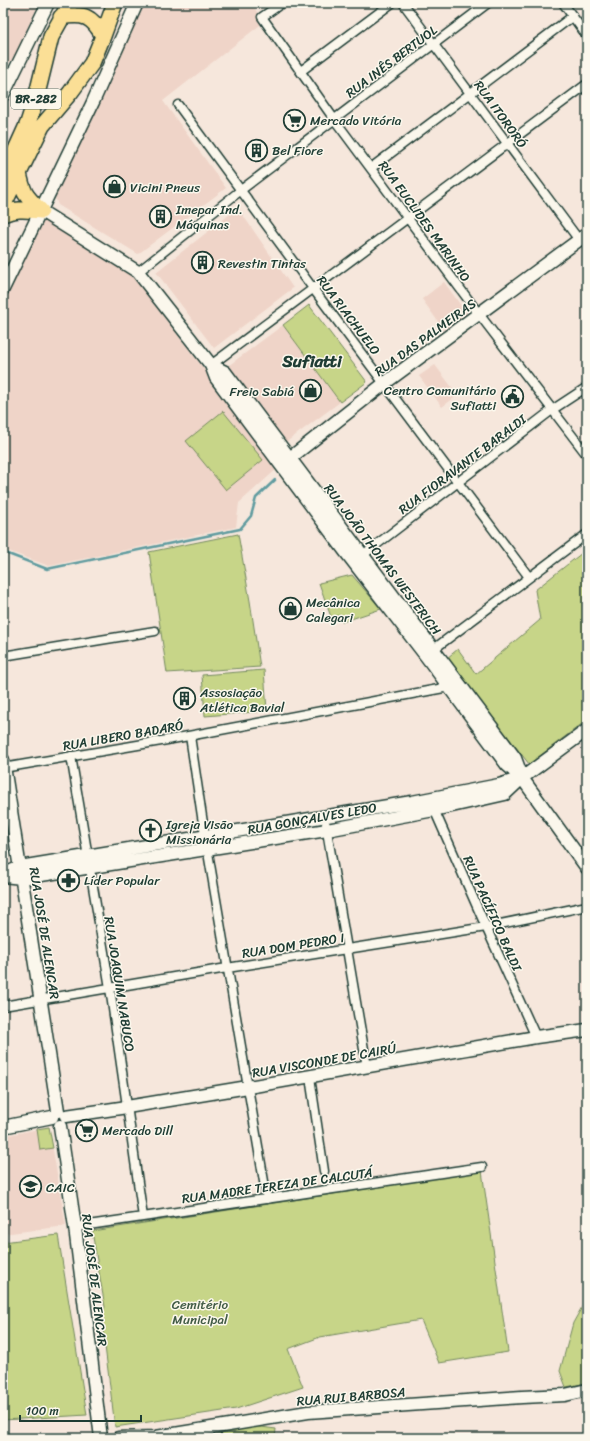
<svg xmlns="http://www.w3.org/2000/svg" width="590" height="1441" font-family="Sriracha,sans-serif">
<style>
.built{fill:#efd4c8}
.green{fill:#c7d588;stroke:#73895e}
.lines{fill:none;stroke-linecap:round;stroke-linejoin:round}
.stream{stroke:#5f9b9f;stroke-width:2.5}
.street-casing{stroke:#1f3d34;stroke-width:11}
.secondary-casing{stroke:#1f3d34;stroke-width:15}
.highway-casing{stroke:#1f3d34;stroke-width:18}
.street{stroke:#fbf7ec;stroke-width:8}
.secondary{stroke:#fbf7ec;stroke-width:12}
.highway{stroke:#fbdf96;stroke-width:15}
.labels{text-anchor:middle;stroke-width:3;stroke-linejoin:round;paint-order:stroke}
.shield{fill:#fbf7ec;stroke:#61756b;stroke-width:1}
.shield-label{font-size:12px;font-weight:bold;fill:#1f3d34}
.street-label{font-size:13px;fill:#1f3d34;stroke:#fbf7ec}
.poi-label{font-size:13px;fill:#1f3d34;stroke:#fbf7ec;text-anchor:start}
.park-label{font-size:13px;fill:#415b45;stroke:#fbf7ec}
.district-label{font-size:17px;font-weight:bold;fill:#1f3d34;stroke:#fbf7ec}
</style>
<rect width="100%" height="100%" fill="#f6e7dc"/>
<filter id="ink" filterUnits="userSpaceOnUse"><feTurbulence type="fractalNoise" baseFrequency=".025" numOctaves="2"/><feDisplacementMap in="SourceGraphic" scale="8" xChannelSelector="R" yChannelSelector="G"/><feConvolveMatrix kernelMatrix="1 2 1 2 8 2 1 2 1" color-interpolation-filters="sRGB"/></filter>
<g filter="url(#ink)">
<path class="built" d="M3,3H39L14,58L9,62H3Z
M143,3H251L264,22L163,101L226,188L138,254L58,205L54,195Z
M238,208L293,288L214,348L156,272Z
M43,217L131,274L279,467L239,503L236,527L49,566L3,549V306Z
M444,282L467,314L444,330L422,299Z
M283,325L340,402L285,443L228,366Z
M435,365L458,395L442,407L419,376Z
M49,1127L66,1226L3,1234V1136Z"/>
<path class="green" d="M309,305L367,382L340,402L283,325Z
M223,411L263,460L226,490L186,441Z
M238,534L250,601L260,667L167,673L149,552Z
M587,549V720L529,764L447,658L458,649L476,674L540,620L535,590Z
M352,575L381,609L342,622L340,615L331,617L319,583Z
M264,670L267,711L205,716L202,675Z
M49,1127L53,1148L40,1150L37,1129Z
M482,1171L508,1352L439,1363L421,1320L320,1337L288,1349L303,1387L236,1409L115,1427L101,1314L105,1307L92,1231Z
M58,1235L87,1415L3,1420V1242Z
M587,1298V1383L566,1387L560,1371L573,1323Z
M254,1426L276,1429L275,1438H205Z"/>
<g class="lines">
<path class="stream" d="M3,552L47,569L240,529L251,516L256,498L275,480"/>
<defs>
<path id="street" d="M282,3L262,17L334,119L479,314L587,455
M403,3L579,240
M563,3L587,36
M301,71L392,3
M178,105L323,302L529,577
M371,168L573,16
M138,272L241,190L488,3
M211,365L587,84
M359,558L552,410L587,387
M430,652L587,534
M3,656L155,631
M190,736L203,823L267,1199
M71,756L110,988L143,1217
M3,768L167,740L449,687L451,685
M433,807L486,927L536,1037
M326,825L367,1067
M3,1006L227,968L486,927L587,906
M310,1077L324,1171
M75,1227L482,1167
M586,1438L587,1437"/>
<path id="secondary" d="M3,95L48,3
M41,211L138,272L211,365L216,378L345,551L426,656L507,765L522,778L587,868
M3,289L93,102L137,3
M211,365L225,372L515,758L522,777
M285,462L385,383L587,234
M3,760L58,1111
M3,875L20,867L412,802L499,785L519,779
M3,876L22,878L327,830L434,810L505,794L522,778L587,730
M66,1116L127,1107L248,1087L536,1037L587,1030
M60,1126L75,1227L101,1438
M3,1127L52,1117
M118,1438L156,1437L308,1412L522,1397L565,1395L587,1390"/>
<path id="highway" d="M61,17C84,13 92,16 103,36
M19,173C23,194 26,196 41,211
M3,178L28,123L36,98L51,37L70,3
M3,206L42,126L70,93L92,63L103,36L115,3
M3,214C16,208 27,210 41,211"/>
</defs>
<use href="#street" class="street-casing"/>
<use href="#secondary" class="secondary-casing"/>
<use href="#highway" class="highway-casing"/>
<use href="#street" class="street"/>
<use href="#secondary" class="secondary"/>
<use href="#highway" class="highway"/>
</g>
</g>
<defs>
<symbol id="supermarket-ring" viewBox="-11 -11 22 22"><circle r="9.5" fill="#fbf7ec" stroke="#1f3d34" stroke-width="1.5"/><path d="M-6-5.5h2.5l.6 2H6L4.5 2H-2.5L-4.4-4H-6ZM-1.5 3.2a1.3 1.3 0 1 0 .1 0ZM3 3.2a1.3 1.3 0 1 0 .1 0Z" fill="#1f3d34"/></symbol>
<symbol id="building-ring" viewBox="-11 -11 22 22"><circle r="9.5" fill="#fbf7ec" stroke="#1f3d34" stroke-width="1.5"/><path d="M-4-6H4V6H1V3H-1V6H-4ZM-2.5-4.3h1.7v1.8h-1.7ZM.8-4.3h1.7v1.8H.8ZM-2.5-1h1.7V.8h-1.7ZM.8-1h1.7V.8H.8Z" fill="#1f3d34"/></symbol>
<symbol id="shop-ring" viewBox="-11 -11 22 22"><circle r="9.5" fill="#fbf7ec" stroke="#1f3d34" stroke-width="1.5"/><path d="M-5-2.5h2.3a2.7 3.5 0 0 1 5.4 0H5L5.5 6h-11ZM-1.5-2.5h3a1.5 2.3 0 0 0-3 0Z" fill="#1f3d34"/></symbol>
<symbol id="civic-ring" viewBox="-11 -11 22 22"><circle r="9.5" fill="#fbf7ec" stroke="#1f3d34" stroke-width="1.5"/><path d="M-.6-6.5H3V-4.5H.6V-3L4-1V1h2V6H-6V1h2V-1L-.6-3ZM-1.2 2.5V6h2.4V2.5Z" fill="#1f3d34"/></symbol>
<symbol id="church-ring" viewBox="-11 -11 22 22"><circle r="9.5" fill="#fbf7ec" stroke="#1f3d34" stroke-width="1.5"/><path d="M-1.2-6h2.4v3.5h3.3v2.4h-3.3V6h-2.4V-.1h-3.3v-2.4h3.3Z" fill="#1f3d34"/></symbol>
<symbol id="pharmacy-ring" viewBox="-11 -11 22 22"><circle r="9.5" fill="#fbf7ec" stroke="#1f3d34" stroke-width="1.5"/><path d="M-2-6h4v4h4v4h-4v4h-4v-4h-4v-4h4Z" fill="#1f3d34"/></symbol>
<symbol id="school-ring" viewBox="-11 -11 22 22"><circle r="9.5" fill="#fbf7ec" stroke="#1f3d34" stroke-width="1.5"/><path d="M0-5L7-2L0 1L-7-2ZM-4 1L0 2.5L4 1V4Q0 6-4 4Z" fill="#1f3d34"/></symbol>
</defs>
<g fill-rule="evenodd">
<use href="#supermarket-ring" x="282" y="108" width="25" height="25"/>
<use href="#building-ring" x="244" y="138" width="25" height="25"/>
<use href="#shop-ring" x="102" y="174" width="25" height="25"/>
<use href="#building-ring" x="148" y="204" width="25" height="25"/>
<use href="#building-ring" x="190" y="250" width="25" height="25"/>
<use href="#shop-ring" x="298" y="378" width="25" height="25"/>
<use href="#civic-ring" x="500" y="384" width="25" height="25"/>
<use href="#shop-ring" x="278" y="596" width="25" height="25"/>
<use href="#building-ring" x="172" y="686" width="25" height="25"/>
<use href="#church-ring" x="138" y="818" width="25" height="25"/>
<use href="#pharmacy-ring" x="56" y="868" width="25" height="25"/>
<use href="#supermarket-ring" x="74" y="1118" width="25" height="25"/>
<use href="#school-ring" x="18" y="1174" width="25" height="25"/>
</g>
<g class="labels">
<rect class="shield" x="11" y="89" width="50" height="20" rx="3"/>
<g class="shield-label">
<text x="36" y="103">BR-282</text>
</g>
<g class="street-label">
<text transform="translate(391 61) rotate(-37)" y="5">RUA INÊS BERTUOL</text>
<text transform="translate(501 114) rotate(54)" y="5">RUA ITORORÓ</text>
<text transform="translate(425 221) rotate(54)" y="5">RUA EUCLIDES MARINHO</text>
<text transform="translate(349 315) rotate(53)" y="5">RUA RIACHUELO</text>
<text transform="translate(425 337) rotate(-36)" y="5">RUA DAS PALMEIRAS</text>
<text transform="translate(462 464) rotate(-37)" y="5">RUA FIORAVANTE BARALDI</text>
<text transform="translate(383 559) rotate(53)" y="5">RUA JOÃO THOMAS WESTERICH</text>
<text transform="translate(123 735) rotate(-10)" y="5">RUA LIBERO BADARÓ</text>
<text transform="translate(312 818) rotate(-10)" y="5">RUA GONÇALVES LEDO</text>
<text transform="translate(493 913) rotate(66)" y="5">RUA PACÍFICO BALDI</text>
<text transform="translate(45 933) rotate(81)" y="5">RUA JOSÉ DE ALENCAR</text>
<text transform="translate(293 945) rotate(-9)" y="5">RUA DOM PEDRO I</text>
<text transform="translate(120 984) rotate(81)" y="5">RUA JOAQUIM NABUCO</text>
<text transform="translate(324 1060) rotate(-10)" y="5">RUA VISCONDE DE CAIRÚ</text>
<text transform="translate(277 1185) rotate(-8)" y="5">RUA MADRE TEREZA DE CALCUTÁ</text>
<text transform="translate(95 1280) rotate(83)" y="5">RUA JOSÉ DE ALENCAR</text>
<text transform="translate(351 1396) rotate(-5)" y="5">RUA RUI BARBOSA</text>
</g>
<g class="poi-label">
<text x="310" y="125">Mercado Vitória</text>
<text x="272" y="155">Bel Fiore</text>
<text x="130" y="192">Vicini Pneus</text>
<text x="176" y="214">Imepar Ind.<tspan x="176" dy="15">Máquinas</tspan></text>
<text x="218" y="268">Revestin Tintas</text>
<text x="496" y="395" text-anchor="end">Centro Comunitário<tspan x="496" dy="15">Sufiatti</tspan></text>
<text x="294" y="396" text-anchor="end">Freio Sabiá</text>
<text x="306" y="607">Mecânica<tspan x="306" dy="15">Calegari</tspan></text>
<text x="200" y="697">Assosiação<tspan x="200" dy="15">Atlética Bavial</tspan></text>
<text x="166" y="829">Igreja Visão<tspan x="166" dy="15">Missionária</tspan></text>
<text x="84" y="885">Líder Popular</text>
<text x="102" y="1135">Mercado Dill</text>
<text x="46" y="1192">CAIC</text>
</g>
<g class="park-label">
<text x="200" y="1309">Cemitério<tspan x="200" dy="15">Municipal</tspan></text>
</g>
<g class="district-label">
<text x="312" y="367">Sufiatti</text>
</g>
</g>
<rect width="590" height="1441" fill="none" stroke="#fbf7ec" stroke-width="16"/>
<rect x="8" y="8" width="574" height="1425" fill="none" stroke="#1f3d34" stroke-width="1.5" filter="url(#ink)"/>
<path d="M20 1415v6h121v-6" fill="none" stroke="#1f3d34" stroke-width="2"/>
<text x="26" y="1415" font-size="12" fill="#1f3d34" stroke="#fbf7ec" stroke-width="3" paint-order="stroke">100 m</text>
</svg>
